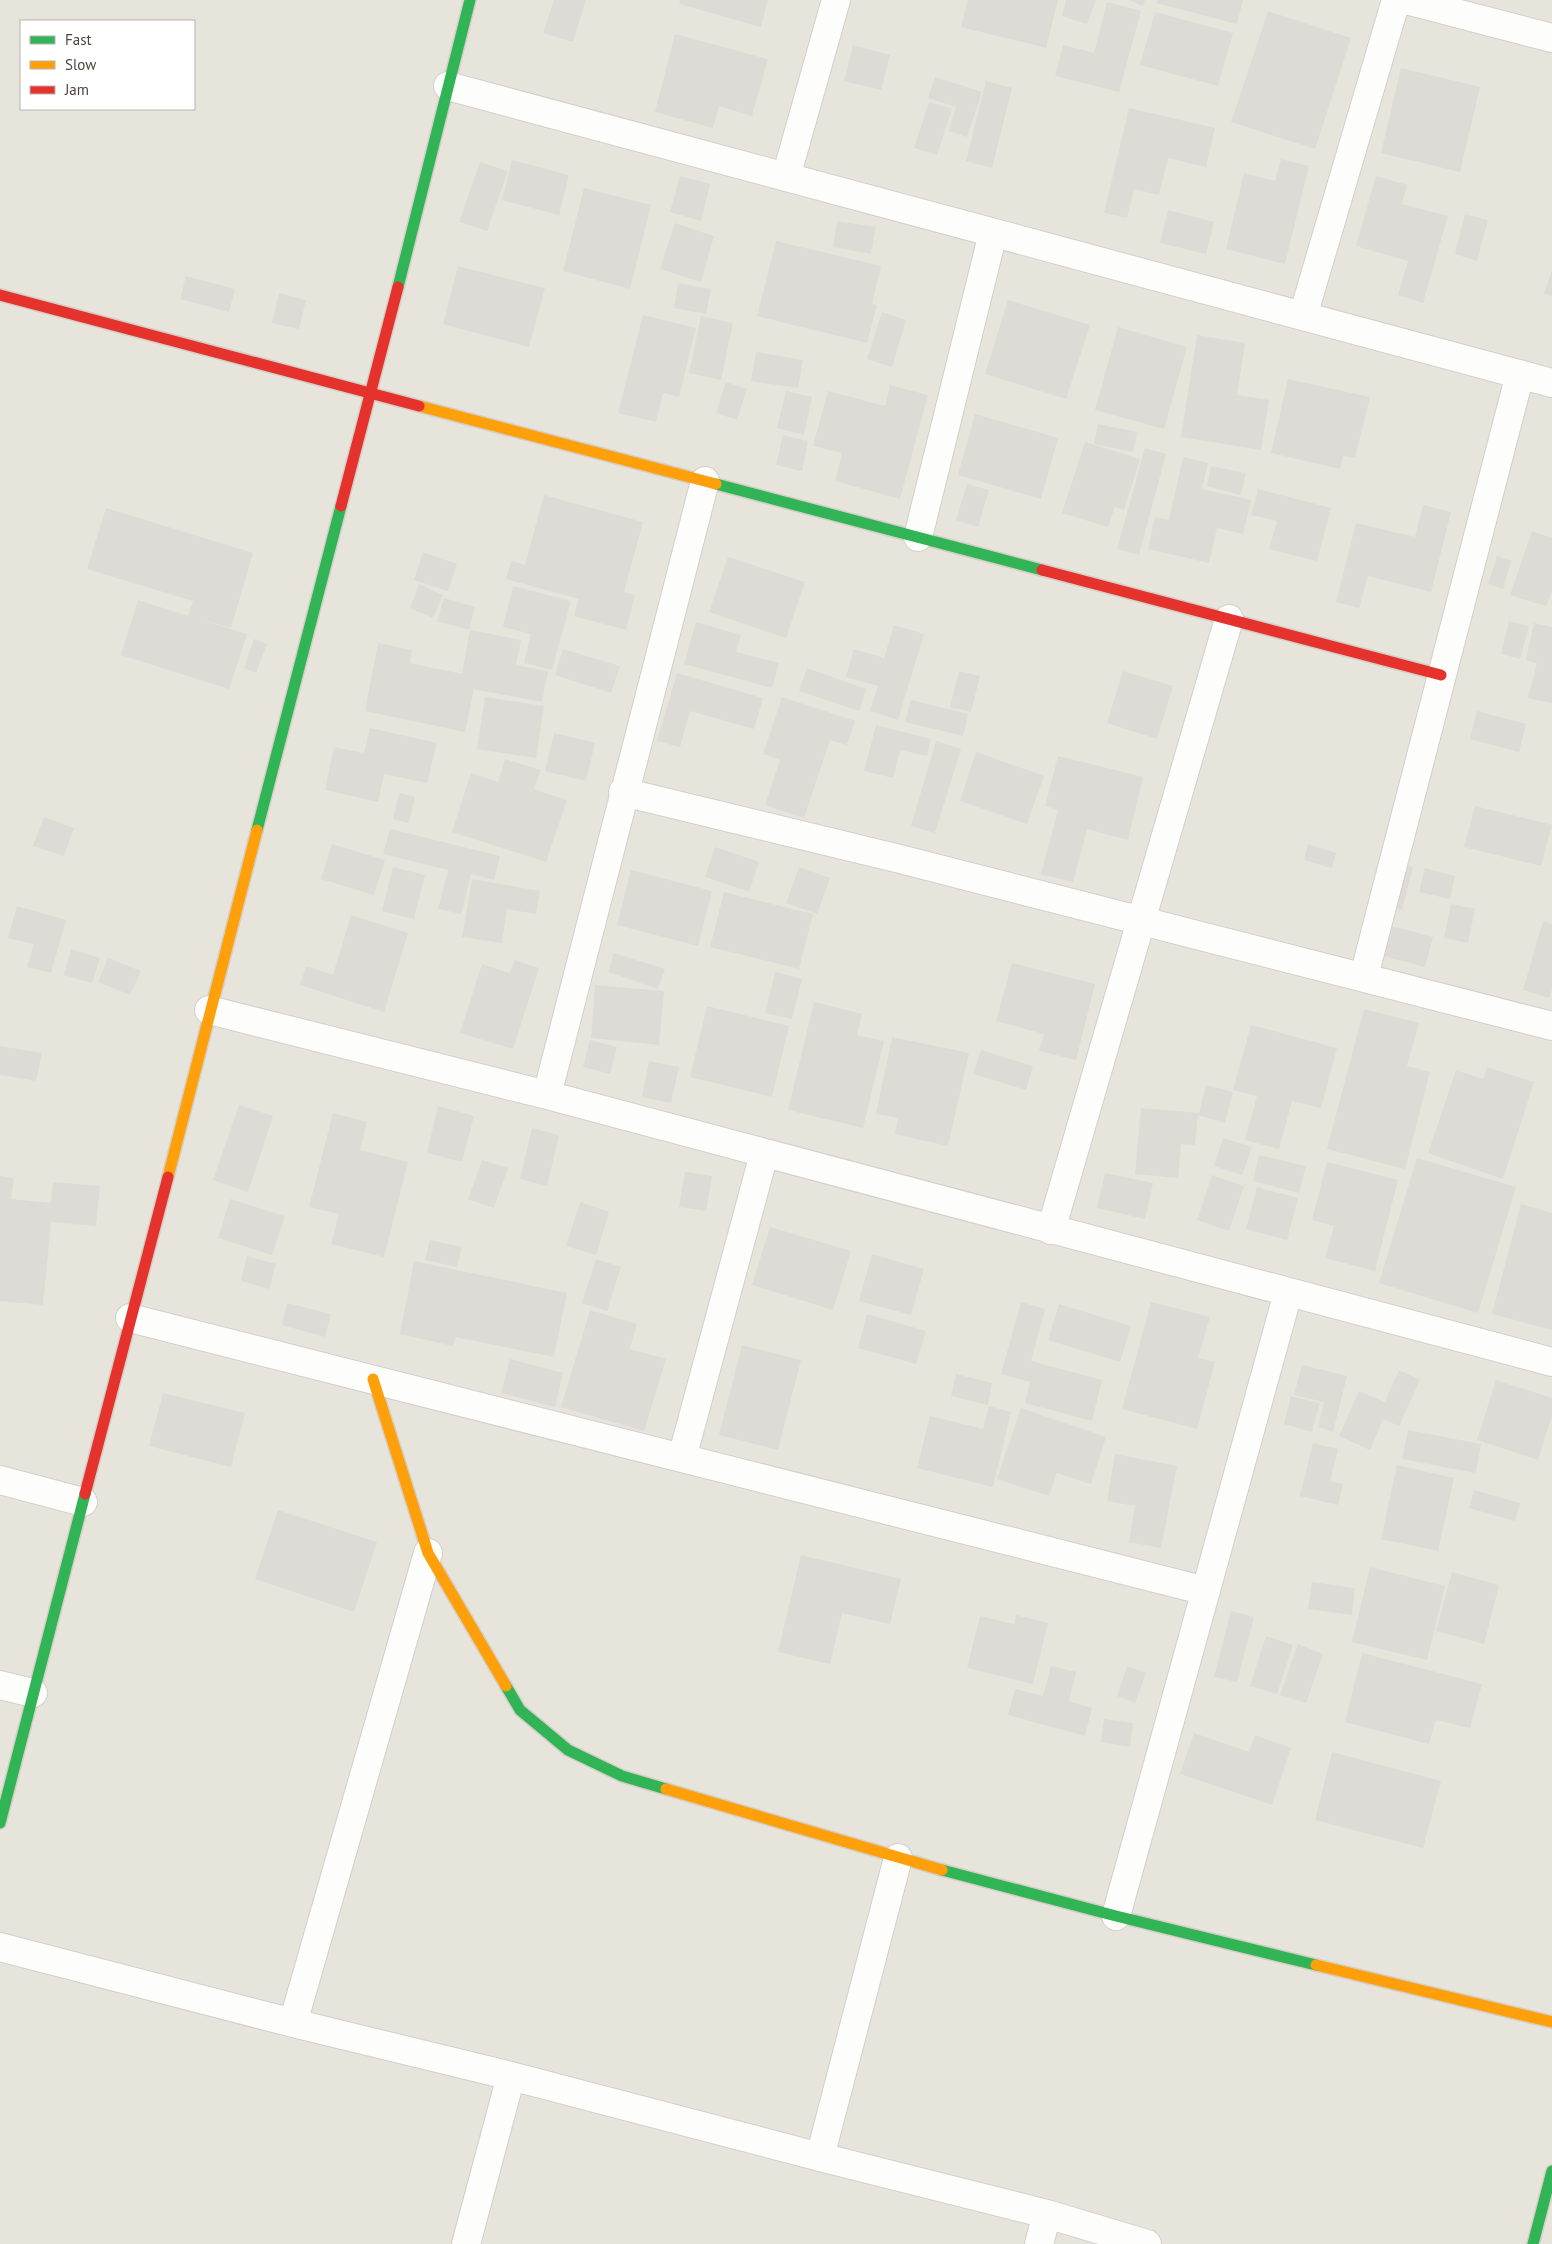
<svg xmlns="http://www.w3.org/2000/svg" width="1552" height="2244" font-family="'PT Sans',sans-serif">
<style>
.residential{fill:#e7e4dc;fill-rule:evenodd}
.building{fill:#dedbd6}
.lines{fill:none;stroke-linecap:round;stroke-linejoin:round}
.street-casing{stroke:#d2d0cb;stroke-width:30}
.fast-casing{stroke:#d3cfc5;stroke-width:14}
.slow-casing{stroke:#d3cfc5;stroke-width:14}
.jam-casing{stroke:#d3cfc5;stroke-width:14}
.street{stroke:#fdfdfc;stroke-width:28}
.fast{stroke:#30b455;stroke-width:11}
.slow{stroke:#ff9f0a;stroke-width:11}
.jam{stroke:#e5322d;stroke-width:11}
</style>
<rect width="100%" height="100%" fill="#f4f2ee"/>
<path class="residential" d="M0,0H1552V2244H0ZM21,21H194V109H21Z"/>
<path class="building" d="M554,0H586L573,42L543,33Z
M680,0H768L761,27L679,4Z
M968,0H1058L1046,48L961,27Z
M1066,0H1096L1087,24L1062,16Z
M1129,0H1145L1143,6Z
M1157,0H1243L1237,24L1156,3Z
M1107,2L1141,11L1119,92L1055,76L1063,45L1094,53Z
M1268,11L1351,38L1315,149L1231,122Z
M1155,12L1233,33L1218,86L1140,65Z
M675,34L768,59L752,116L719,106L713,128L655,112Z
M853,45L890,55L881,90L844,81Z
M1401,68L1480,87L1460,172L1381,153Z
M935,77L982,92L967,137L949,131L956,107L928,98Z
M986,81L1012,88L992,168L966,161Z
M929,102L952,109L937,155L914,148Z
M1129,108L1215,128L1206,167L1168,158L1159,195L1134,189L1127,218L1104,213Z
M1281,159L1309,166L1285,264L1226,249L1244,173L1275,181Z
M512,160L569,175L559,215L502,200Z
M480,162L508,171L487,231L459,222Z
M680,176L710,184L701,221L670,212Z
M1376,176L1407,185L1402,204L1448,216L1423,303L1398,295L1408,261L1356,246Z
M584,188L651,205L630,289L563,271Z
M1168,210L1214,222L1206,254L1160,243Z
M1465,214L1488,220L1477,261L1455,254Z
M837,221L876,227L871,254L833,247Z
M675,223L714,236L701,282L660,269Z
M776,241L881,266L872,304L877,305L867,343L757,316Z
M458,266L545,288L529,347L443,324Z
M1552,270V296L1544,293Z
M186,276L235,289L229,312L180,299Z
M678,283L711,289L706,314L674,308Z
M279,293L306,300L299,329L272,323Z
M1008,300L1090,325L1066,399L985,374Z
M882,312L906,320L892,367L867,359Z
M643,315L696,328L679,397L663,393L656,422L618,413Z
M701,316L733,323L721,380L689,373Z
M1118,327L1187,347L1164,429L1095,410Z
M1197,335L1245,343L1237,395L1269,400L1261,450L1181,437Z
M756,352L803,360L798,388L751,381Z
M1288,379L1370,397L1355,458L1343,456L1340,469L1271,453Z
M726,382L747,389L737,420L716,413Z
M890,385L928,395L900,499L835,481L842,453L813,446L828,391L885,406Z
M786,391L812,397L804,435L777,428Z
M975,414L1058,438L1041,499L958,475Z
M1098,424L1137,432L1133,452L1094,444Z
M783,435L808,441L802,471L776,465Z
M1085,442L1140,459L1124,510L1115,507L1108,527L1062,513Z
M1145,448L1166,454L1139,555L1117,549Z
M1183,457L1208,463L1202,489L1251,500L1243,534L1217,528L1209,563L1148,549L1155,517L1169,520Z
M1211,466L1246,473L1241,495L1207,486Z
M967,484L989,490L978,527L956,520Z
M1258,489L1331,508L1317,561L1269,549L1277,521L1251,515Z
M544,495L643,522L624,592L635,595L626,630L574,616L579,599L506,579L511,561L525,565Z
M1423,505L1451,512L1431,592L1368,576L1359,608L1336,602L1356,523L1415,537Z
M106,508L253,553L231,628L199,619L247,634L229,689L121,655L138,600L188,616L193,601L87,569Z
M1532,531L1552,538V592L1546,606L1510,595Z
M423,552L457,564L448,591L414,580Z
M1497,556L1511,561L1503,589L1488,584Z
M728,557L805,582L786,638L709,612Z
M419,584L443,595L433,618L410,608Z
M513,586L571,601L552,670L524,663L531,634L503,627Z
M444,598L475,607L469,630L437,621Z
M1509,621L1529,626L1520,659L1501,654Z
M696,622L741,635L736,652L779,663L772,688L684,664Z
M1534,623L1552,627V703L1528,698L1537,663L1526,660Z
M894,625L924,634L898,720L870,711L878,686L846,677L854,649L884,658Z
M470,630L521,640L516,665L548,671L542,702L474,689L465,732L365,711L378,643L412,650L410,663L462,674Z
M254,639L267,644L256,673L244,668Z
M563,649L620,666L611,693L555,675Z
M807,668L866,689L859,711L799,691Z
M959,671L980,676L971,712L950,707Z
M1123,671L1173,686L1157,739L1107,723Z
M677,673L763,698L754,729L690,711L680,747L657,741Z
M485,697L544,706L536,758L477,749Z
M782,697L855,721L847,745L830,740L804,818L765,805L780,760L763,754Z
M911,700L968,714L963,736L905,722Z
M1477,711L1526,724L1519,752L1470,739Z
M876,725L931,739L927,756L900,750L893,778L864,771Z
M370,728L437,743L427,783L384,774L378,802L325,790L334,747L364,753Z
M554,733L595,743L586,781L545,771Z
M936,741L961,749L935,833L911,826Z
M976,752L1044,776L1027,824L960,801Z
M1058,756L1143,777L1128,840L1087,829L1073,882L1041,874L1058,810L1045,806Z
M505,759L541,770L534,789L567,800L546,862L452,832L471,773L498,782Z
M399,793L415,797L409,823L393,819Z
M1475,806L1552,825L1541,866L1464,847Z
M44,817L74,828L64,856L33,846Z
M390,829L500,856L494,880L471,874L461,914L438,909L448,870L383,854Z
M332,844L385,860L374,895L321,879Z
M1308,844L1336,853L1332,868L1304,860Z
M715,847L759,862L749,892L705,877Z
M1386,860L1413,867L1402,910L1375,903Z
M393,867L425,875L414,919L382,911Z
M799,867L830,878L817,914L786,903Z
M1425,868L1455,876L1450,899L1419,892Z
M631,870L712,891L698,946L617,925Z
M472,879L540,891L536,914L507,909L502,943L462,937Z
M724,892L813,914L799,969L710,947Z
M1451,904L1475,909L1468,943L1444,938Z
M17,906L66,920L51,973L27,967L34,944L8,938Z
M351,915L408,933L384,1012L300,985L306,966L333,975Z
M1543,921L1552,924V989L1549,998L1523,990Z
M1380,923L1433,937L1425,967L1372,953Z
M71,949L100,958L92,983L64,975Z
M614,953L665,969L658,989L608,972Z
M108,958L141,971L130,995L98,982Z
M515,960L539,968L513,1049L460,1033L482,964L510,973Z
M1012,963L1095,984L1076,1060L1039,1051L1044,1034L996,1021Z
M775,972L802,979L792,1019L765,1013Z
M595,985L664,991L659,1045L591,1038Z
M814,1002L862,1014L857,1035L884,1041L863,1128L788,1110Z
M707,1006L789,1026L772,1097L690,1077Z
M1364,1009L1419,1023L1407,1066L1430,1072L1405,1169L1327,1149Z
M1251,1025L1337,1048L1321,1108L1292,1101L1279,1149L1245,1140L1257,1096L1233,1090Z
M892,1037L969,1053L948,1146L895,1134L898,1118L876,1114Z
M590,1040L617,1047L610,1074L583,1067Z
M0,1046L42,1053L36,1081L0,1075Z
M981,1050L1033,1066L1026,1090L973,1074Z
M649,1061L679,1067L671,1103L642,1097Z
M1487,1067L1534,1082L1503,1179L1428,1153L1456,1070L1483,1079Z
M1206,1085L1233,1092L1225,1123L1198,1115L1195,1145L1181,1144L1178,1178L1135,1174L1141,1108L1199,1113Z
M239,1105L273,1116L248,1192L213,1180Z
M438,1106L474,1116L462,1162L427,1153Z
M333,1113L367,1122L360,1150L408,1162L384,1257L331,1244L339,1214L309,1207Z
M532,1128L559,1135L547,1186L520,1179Z
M1223,1138L1252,1147L1242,1175L1214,1166Z
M1259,1155L1306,1166L1299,1193L1253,1181Z
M1417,1158L1516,1187L1478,1313L1379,1283Z
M482,1160L508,1168L494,1208L468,1199Z
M1327,1162L1398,1180L1375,1271L1325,1258L1334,1226L1312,1220Z
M685,1172L712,1176L706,1211L679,1207Z
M1105,1173L1153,1183L1145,1219L1097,1208Z
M1212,1175L1244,1186L1229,1231L1197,1220Z
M0,1176L14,1178L11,1199L51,1203L53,1182L100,1186L96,1226L51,1222L43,1305L0,1301Z
M1257,1187L1298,1198L1287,1240L1246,1229Z
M230,1199L285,1216L272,1255L218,1238Z
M580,1202L609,1212L596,1255L566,1246Z
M1521,1204L1552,1213V1330L1492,1314Z
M770,1227L851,1251L833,1310L752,1285Z
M430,1240L462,1247L457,1267L425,1260Z
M872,1254L924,1269L911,1315L859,1301Z
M247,1256L276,1264L269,1289L241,1281Z
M596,1259L621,1267L607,1311L582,1303Z
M414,1261L567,1293L554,1357L455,1337L453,1346L400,1334Z
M1021,1302L1045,1309L1031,1361L1102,1380L1092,1421L1025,1403L1030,1382L1001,1374Z
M1151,1302L1210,1317L1198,1358L1215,1362L1197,1429L1122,1409Z
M287,1303L331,1314L325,1337L282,1325Z
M1059,1304L1131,1326L1120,1362L1048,1340Z
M590,1310L637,1324L630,1349L666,1359L644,1431L561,1407Z
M867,1314L926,1331L916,1364L858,1348Z
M742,1345L801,1360L778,1450L719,1435Z
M510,1359L563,1373L555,1407L501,1393Z
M1302,1365L1347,1376L1333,1432L1318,1427L1324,1402L1294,1395Z
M1399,1370L1420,1380L1399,1426L1383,1419L1370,1450L1339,1436L1359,1391L1385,1402Z
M956,1374L992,1383L988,1405L951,1396Z
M1496,1380L1552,1398V1415L1538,1460L1477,1440Z
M163,1393L245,1413L231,1467L149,1446Z
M1291,1396L1320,1403L1312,1432L1284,1424Z
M989,1406L1011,1412L993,1487L917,1468L930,1416L983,1429Z
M1021,1408L1106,1437L1091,1484L1057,1473L1049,1496L997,1479Z
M1408,1430L1481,1444L1476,1473L1402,1459Z
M1313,1443L1338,1449L1330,1481L1343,1484L1338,1505L1300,1496Z
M1115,1454L1177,1466L1161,1548L1129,1542L1135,1506L1107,1501Z
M1397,1465L1454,1478L1438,1551L1381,1539Z
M1474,1490L1520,1503L1515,1521L1469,1508Z
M278,1510L377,1542L354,1612L255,1579Z
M801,1555L901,1579L890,1624L842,1613L830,1664L778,1652Z
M1370,1567L1445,1586L1427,1660L1352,1642Z
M1452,1572L1499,1585L1484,1644L1436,1631Z
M1312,1582L1355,1588L1352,1615L1308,1609Z
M1231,1611L1254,1617L1237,1682L1214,1677Z
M1016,1615L1048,1623L1033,1684L967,1668L980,1616L1014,1624Z
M1266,1636L1293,1645L1277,1694L1250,1686Z
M1298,1644L1323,1654L1306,1703L1280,1695Z
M1362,1653L1482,1684L1470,1728L1436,1720L1429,1744L1345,1722Z
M1051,1666L1076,1672L1069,1701L1092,1708L1085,1736L1008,1715L1015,1689L1043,1696Z
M1127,1666L1146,1673L1135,1703L1117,1696Z
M1104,1719L1133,1723L1130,1747L1101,1742Z
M1194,1733L1249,1752L1255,1735L1291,1748L1272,1805L1180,1774Z
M1332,1752L1441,1781L1423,1848L1315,1820Z"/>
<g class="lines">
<defs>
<path id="street" d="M1406,0L1552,38
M448,86L1552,383
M786,177L836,0
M1303,316L1396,0
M918,537L993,233
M623,792L900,859L1552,1026
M1364,976L1520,374
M209,1010L547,1095L1552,1362
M547,1095L705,481
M1051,1230L1229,619
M130,1318L1206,1591
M682,1458L764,1154
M0,1480L83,1502
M0,1685L33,1693
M1116,1916L1288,1293
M0,1947L293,2023L511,2076L820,2157L1047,2214L1147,2244
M293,2023L428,1553
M820,2157L898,1858
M466,2244L511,2076
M1039,2244L1047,2214"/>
<path id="fast" d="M398,287L470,0
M716,484L1042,570
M257,830L341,506
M506,1686L520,1710L568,1750L622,1776L666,1789
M0,1823L85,1494
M942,1870L1116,1916L1316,1965
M1533,2244L1552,2171"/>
<path id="slow" d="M419,406L716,484
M168,1177L257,830
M373,1379L428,1553L506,1686
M666,1789L942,1870
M1316,1965L1552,2022"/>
<path id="jam" d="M0,295L419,406
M341,506L398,287
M1042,570L1441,675
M85,1494L168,1177"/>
</defs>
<use href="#street" class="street-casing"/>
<use href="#fast" class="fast-casing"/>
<use href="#slow" class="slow-casing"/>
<use href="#jam" class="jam-casing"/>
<use href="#street" class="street"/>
<use href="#fast" class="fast"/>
<use href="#slow" class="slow"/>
<use href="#jam" class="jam"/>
</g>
<rect x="20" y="20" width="175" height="90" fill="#ffffff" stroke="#b7b4b0"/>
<rect x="30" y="36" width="25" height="8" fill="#30b455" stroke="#b7b4b0"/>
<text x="65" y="45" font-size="15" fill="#4b4439">Fast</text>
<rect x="30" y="61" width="25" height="8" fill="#ff9f0a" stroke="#b7b4b0"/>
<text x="65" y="70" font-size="15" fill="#4b4439">Slow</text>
<rect x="30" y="86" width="25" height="8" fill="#e5322d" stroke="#b7b4b0"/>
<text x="65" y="95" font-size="15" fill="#4b4439">Jam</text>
</svg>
